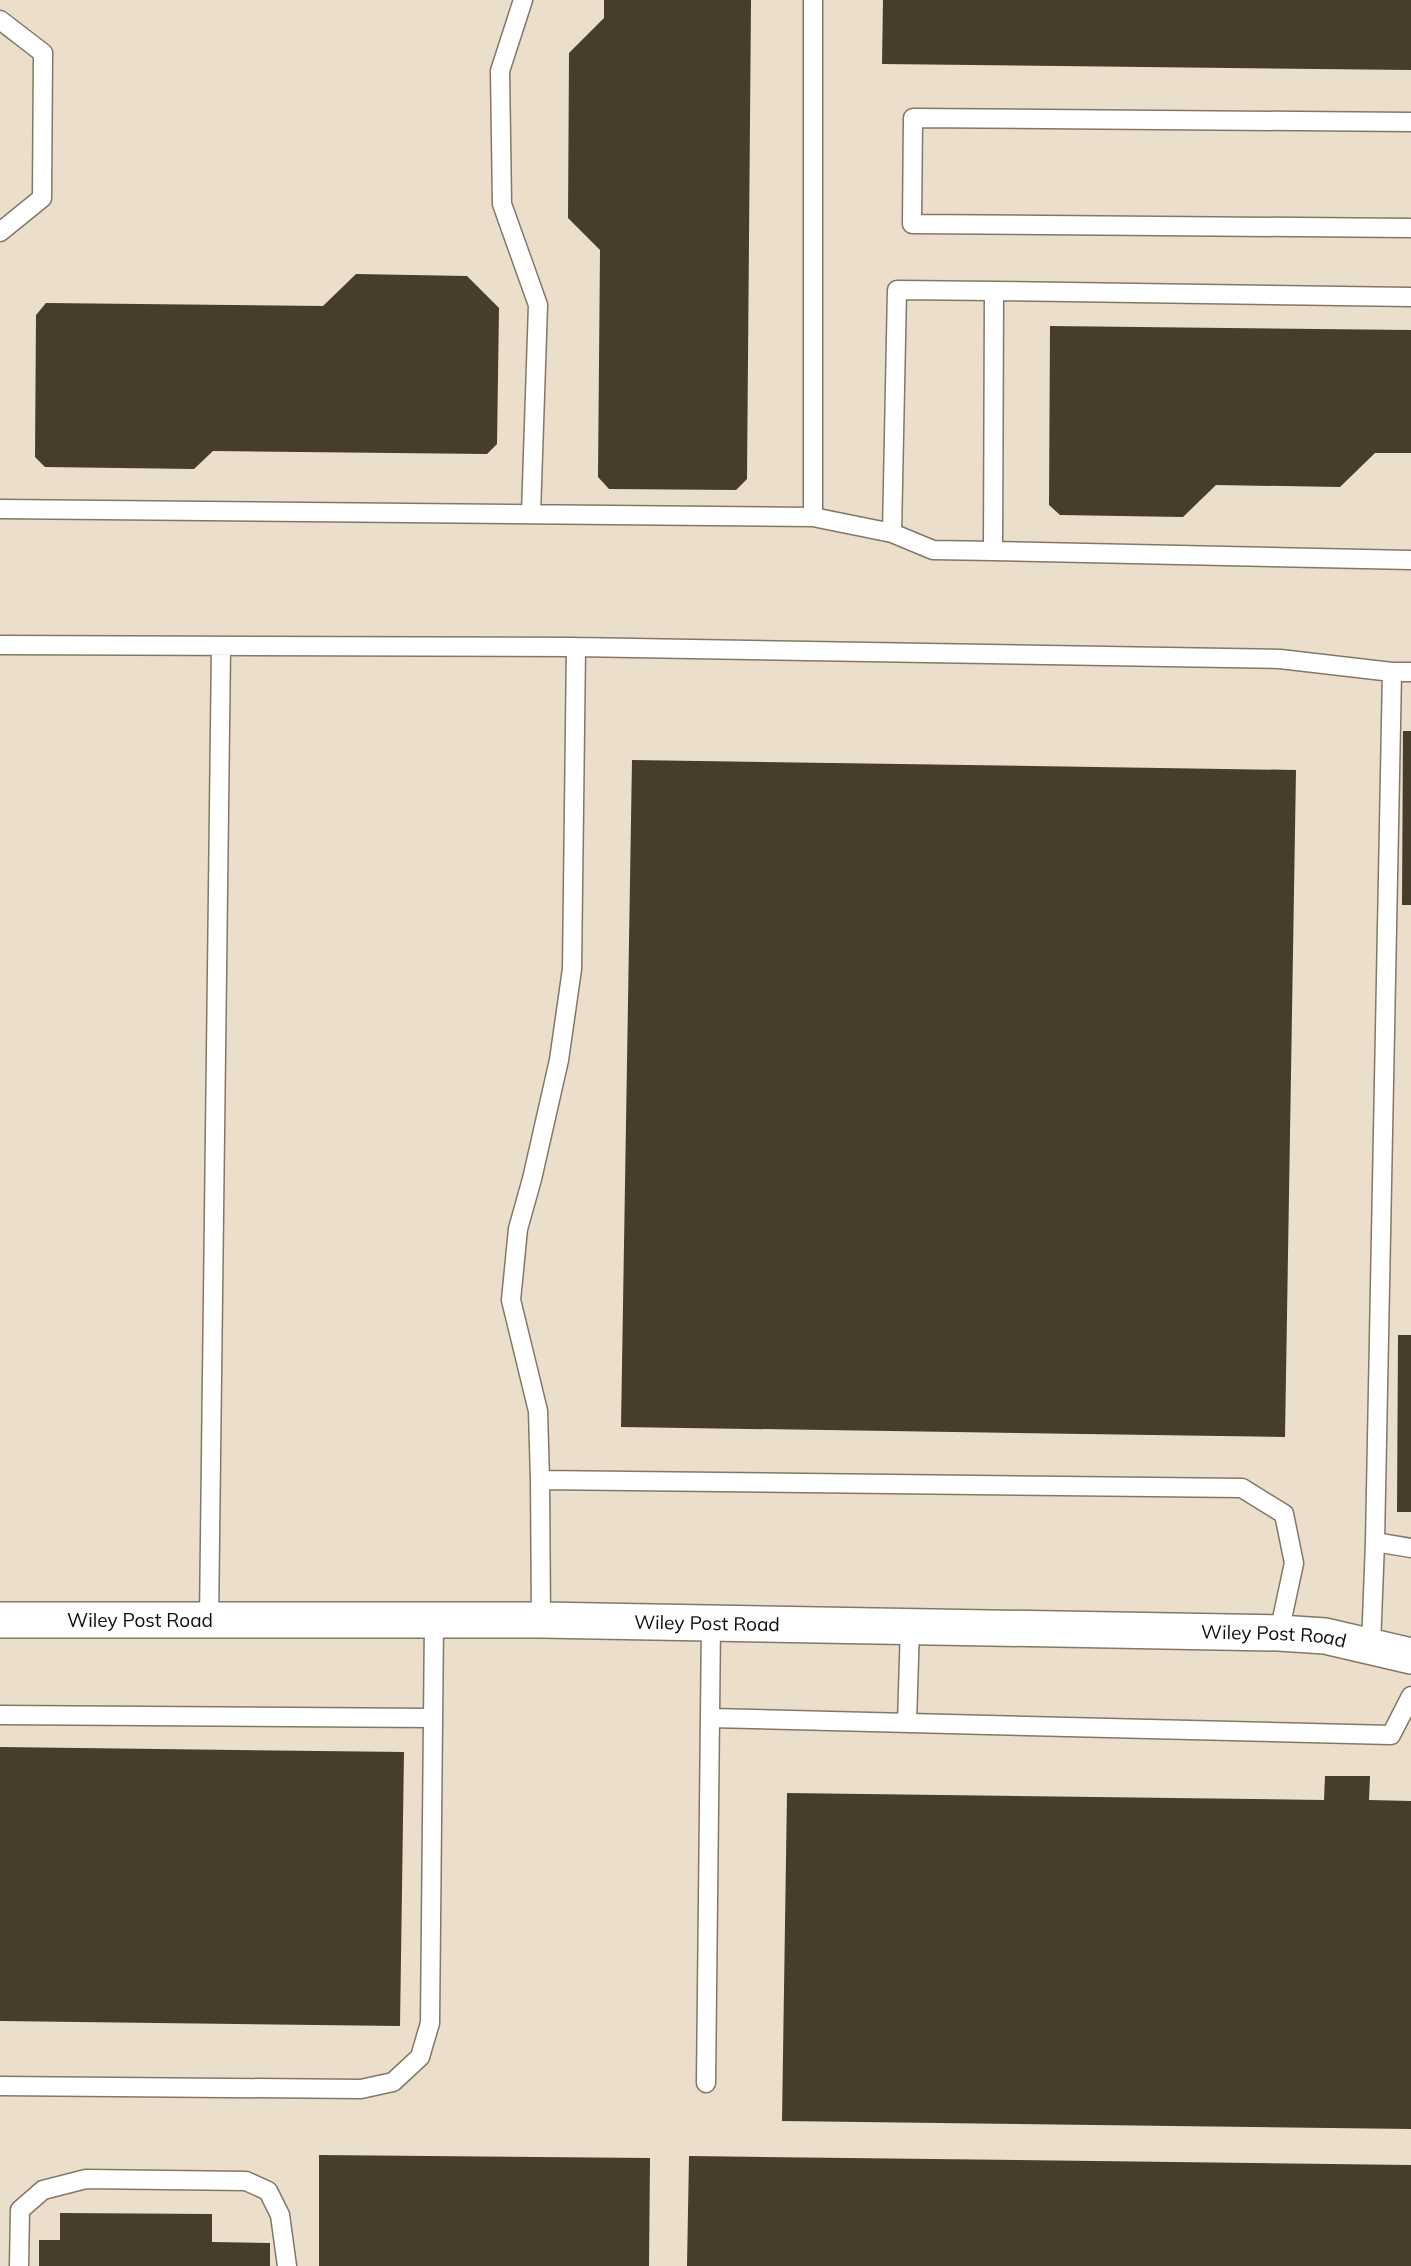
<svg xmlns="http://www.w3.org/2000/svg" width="1411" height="2266" font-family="Mulish,sans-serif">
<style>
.building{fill:#463d2c}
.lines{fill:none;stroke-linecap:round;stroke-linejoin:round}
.service-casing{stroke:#827866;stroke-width:21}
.minor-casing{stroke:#827866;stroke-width:38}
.service{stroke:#fff;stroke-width:18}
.minor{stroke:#fff;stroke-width:35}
.labels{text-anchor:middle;stroke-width:7;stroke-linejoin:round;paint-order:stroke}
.street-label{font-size:19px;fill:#120e08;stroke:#ebdfcb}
</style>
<rect width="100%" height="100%" fill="#ebdfcb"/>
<path class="building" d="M604,0H751L747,479L736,490L609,489L598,477L600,250L568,218L569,53L604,18Z
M883,0H1411V70L882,64Z
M356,274L467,276L499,308L497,444L487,454L213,451L194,469L45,467L35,457L36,315L46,303L323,306Z
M1050,326L1411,330V453H1375L1340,487L1216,485L1183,517L1060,515L1049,505Z
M1403,731H1411V905H1402Z
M632,760L1296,770L1285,1437L621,1427Z
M1398,1335H1411V1512H1397Z
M0,1747L404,1752L400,2026L0,2021Z
M1325,1776H1370L1369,1800L1411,1801V2129L782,2121L787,1793L1324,1800Z
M319,2155L650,2158L649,2266H319Z
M689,2156L1411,2165V2266H687Z
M60,2213L212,2214V2242L270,2243V2266H39V2240H60Z"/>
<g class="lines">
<defs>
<path id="service" d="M523,0L500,71L502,204L538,305L531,514
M813,0V517L892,533L897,290L994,291
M0,20L43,53L42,198L0,232
M1411,122L913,118L912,224L1411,228
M1411,297L994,291L993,551L1411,560
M0,509L813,517
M892,533L933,550L993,551
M0,645L576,647L1280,659L1392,672H1411
M540,1480L538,1411L511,1300L518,1229L532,1179L559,1060L572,969L576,647
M1375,1542L1411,1548
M209,1620L221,647
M541,1620L540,1480L1242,1488L1284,1514L1294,1563L1279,1633
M1371,1646L1375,1542L1392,672
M0,1715L433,1718
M710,1718L1391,1735L1411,1696
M907,1723L910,1626
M706,2083L711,1623
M0,2086L361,2089L393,2082L420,2057L430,2023L434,1621
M19,2266L20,2210L43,2190L86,2179L246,2181L268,2191L280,2215L287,2266"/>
<g id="minor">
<path id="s1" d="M0,1620H541L1279,1633L1325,1636L1411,1656"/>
</g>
</defs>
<use href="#service" class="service-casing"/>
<use href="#minor" class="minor-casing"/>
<use href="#service" class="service"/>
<use href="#minor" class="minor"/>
</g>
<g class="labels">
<g class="street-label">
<text dy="7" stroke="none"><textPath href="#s1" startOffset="140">Wiley Post Road</textPath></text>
<text dy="7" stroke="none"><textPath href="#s1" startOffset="707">Wiley Post Road</textPath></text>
<text dy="7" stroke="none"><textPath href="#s1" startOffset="1274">Wiley Post Road</textPath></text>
</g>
</g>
</svg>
